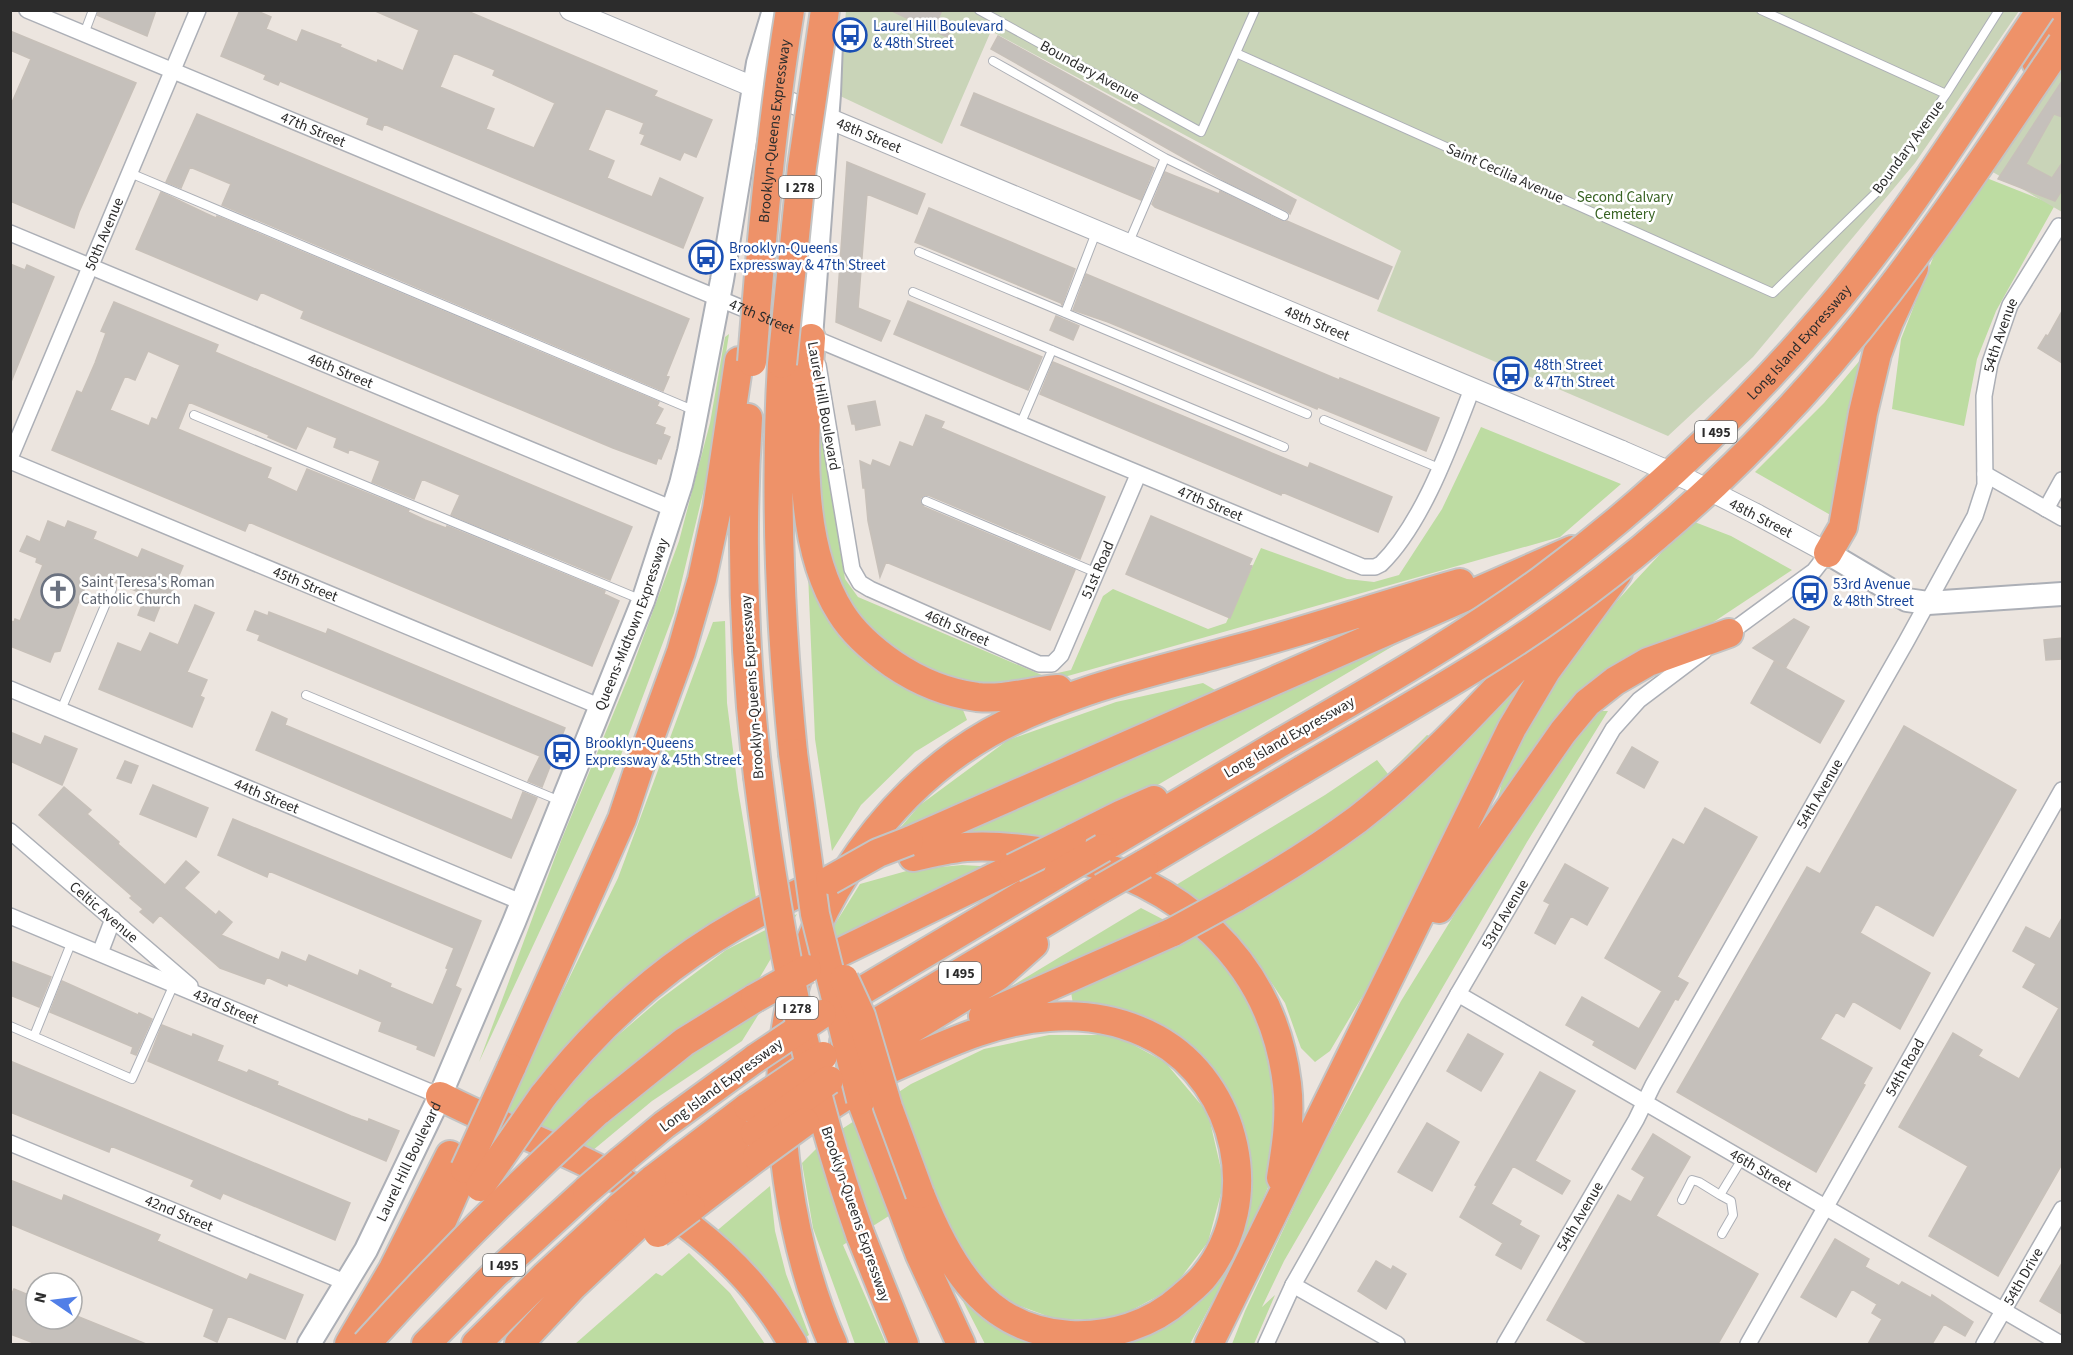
<svg xmlns="http://www.w3.org/2000/svg" width="2073" height="1355" font-family="'Source Sans 3',sans-serif">
<style>
.green{fill:#bddca2}
.cemetery{fill:#c9d4b8}
.building{fill:#c5c0bb;stroke:#c7c0b9;stroke-width:1.5;fill-rule:evenodd}
.lines{fill:none;stroke-linecap:round;stroke-linejoin:round}
.service-casing{stroke:#acafb6;stroke-width:10}
.minor-casing{stroke:#acafb6;stroke-width:18}
.tertiary-casing{stroke:#acafb6;stroke-width:22}
.secondary-casing{stroke:#acafb6;stroke-width:26}
.motorway-casing{stroke:#c4c4c4;stroke-width:32}
.service{stroke:#fff;stroke-width:8}
.minor{stroke:#fff;stroke-width:15}
.tertiary{stroke:#fff;stroke-width:20}
.secondary{stroke:#fff;stroke-width:22}
.motorway{stroke:#ee9269;stroke-width:28}
.tertiary-bridge-casing{stroke:#acafb6;stroke-width:22;stroke-linecap:butt}
.motorway-bridge-casing{stroke:#c4c4c4;stroke-width:32;stroke-linecap:butt}
.tertiary-bridge{stroke:#fff;stroke-width:20}
.motorway-bridge{stroke:#ee9269;stroke-width:28}
.labels{text-anchor:middle;stroke-width:5;stroke-linejoin:round;paint-order:stroke}
.shield{fill:#fff;stroke:#6b6b6b;stroke-width:1.5}
.shield-label{font-size:14px;font-weight:bold;fill:#2c2c2c}
.transit-label{font-size:15px;fill:#164399;stroke:#fff;text-anchor:start}
.street-label{font-size:15px;fill:#2c2c2c;stroke:#fff}
.park-label{font-size:15px;fill:#376222;stroke:#fff}
.worship-label{font-size:15px;fill:#5b616d;stroke:#fff;text-anchor:start}
</style>
<rect width="100%" height="100%" fill="#ece5df"/>
<path class="green" d="M1984,177L2055,205L1996,311L1977,359L1964,426L1892,409L1901,339L1942,235Z
M729,334L706,481L674,613L618,763L479,1062L561,841L630,673L679,541L710,423L725,337Z
M1872,346L1834,517L1755,472L1824,403Z
M1481,427L1621,484L1560,537L1043,683L998,689L923,670L876,638L840,588L826,547L817,440L821,431L845,579L858,597L1044,676L1071,670L1103,596L1113,589L1208,629L1226,623L1261,548L1347,579L1374,582L1399,575L1442,509Z
M1692,521L1731,536L1792,570L1706,627L1540,753L1497,801C1502,785 1505,767 1512,752C1553,666 1626,589 1692,521Z
M807,550L846,633L961,705L967,720L915,752L861,805L832,851L815,739Z
M1454,610L1134,799L1047,842L943,835Z
M725,621L727,703L738,789L756,898L686,940L627,988L513,1118L500,1111L561,995L618,878L713,622Z
M1536,672L1413,911L1330,1051L1315,1062L1301,1048L1285,1003L1257,961L1223,921L1525,673Z
M1203,683L1215,690V696L893,836L920,805L1008,740L1116,702Z
M1598,711H1608L1527,842L1284,1261L1262,1307L1275,1295L1254,1344H1232L1245,1311L1318,1156L1401,1001L1464,899L1555,768Z
M1427,735L1434,738L1388,783L1205,906L1176,885L1325,795L1377,760L1388,774Z
M962,865L997,867L817,959L835,924L860,884L910,870Z
M1141,908L1168,922L1116,950L957,1016L1002,992Z
M797,914L756,984L690,1020L610,1084L551,1137L532,1126L581,1067L659,1000L726,950Z
M1201,930L1245,978L1275,1051L1278,1164L1249,1232L1190,1344H1102L1204,1293L1248,1186L1199,1055L1073,1004L1071,992Z
M765,1004L742,1041L652,1101L592,1151L573,1145L625,1100Z
M1049,1035H1115L1165,1062L1208,1113L1224,1182L1208,1242L1173,1288L1117,1318L1058,1320L998,1298L957,1251L925,1193L843,1245L886,1344H855L813,1228L802,1163L825,1140L911,1084L984,1049Z
M770,1186L775,1231L786,1274L809,1335L802,1340L713,1234Z
M689,1253L730,1293L765,1344H575L656,1273L662,1276Z
M949,1274L992,1322L1034,1344H985Z"/>
<path class="cemetery" d="M846,11H2019L1915,163L1753,357L1668,436L1377,311L1401,251L991,31L942,144L838,95Z
M2062,66V212L1991,171Z"/>
<path class="building" d="M99,10H156L147,36L97,15Z
M240,10H255L271,17L266,29L297,42L302,30L341,45L340,47L377,63L378,60L403,71L419,30L373,10H465L657,91L654,96L712,120L696,157L684,152L680,160L641,144L645,135L640,133L644,123L606,108L588,150L614,161L607,178L630,188L652,197L660,178L703,198L683,248L384,124L382,130L367,124L369,118L280,81L278,85L264,79L266,75L221,56ZM454,53L495,70L493,75L555,103L534,148L486,129L494,109L440,87Z
M890,10H942L939,17L954,23L947,37Z
M10,31L136,83L79,212L74,228L10,201V107L31,59L10,50Z
M998,36L1296,200L1290,214L1287,211L1225,181L991,49Z
M2062,81V117L2054,114L2026,164L2052,178L2062,163V190L2055,201L1998,179Z
M974,93L1154,168L1141,200L961,125Z
M197,114L689,319L666,376L669,377L663,391L222,205L231,184L190,167L181,188L166,182Z
M847,162L925,194L917,214L867,194L858,308L890,321L881,341L836,322Z
M1165,172L1219,194L1220,191L1281,221H1287L1392,267L1378,299L1155,207L1152,204Z
M161,192L205,213L216,218L217,216L659,402L657,406L663,409L655,424L665,428L663,434L670,437L661,459L658,458L656,464L613,448L301,318L304,311L261,292L257,300L136,249Z
M929,208L1075,269L1062,305L1061,303L915,242Z
M10,264L25,270L27,265L54,277L11,382Z
M1086,274L1339,380L1340,378L1439,418L1426,451L1318,407L1317,409L1108,322L1073,310Z
M908,301L1042,357L1028,390L894,334Z
M114,302L218,345L215,352L632,527L610,580L451,515L460,495L422,479L414,499L372,482L380,461L349,449L348,453L334,447L337,438L307,426L296,449L268,437L269,435L189,402L178,429L271,468L267,478L297,492L307,469L409,510L408,512L425,520L446,528L447,526L605,591L604,594L619,601L592,666L249,522L245,531L52,450L77,391L82,393L95,363L106,333L101,331ZM148,351L180,365L157,420L152,418L149,426L110,410L125,376L135,380Z
M2062,311V363L2038,348L2046,335L2048,336Z
M1056,316L1079,326L1073,340L1050,330Z
M1053,362L1308,468L1310,463L1392,497L1378,532L1282,492L1281,495L1040,394Z
M875,401L880,425L856,430L855,424H852L848,406Z
M926,415L944,422L941,428L1105,497L1080,559L928,495L923,496L920,499L924,507L1075,570L1050,630L886,562L880,577L868,521L865,488H863L860,461L871,466L873,460L890,467L900,442L913,447Z
M1151,516L1252,559L1249,565L1252,566L1230,618L1126,574Z
M48,521L65,528L68,521L96,532L93,539L138,558L142,549L183,566L167,604L162,601L154,621L138,615L146,595L110,580L106,587L89,579L82,595H81L60,651L54,652L50,662L10,646V621L14,622L15,619L20,621L43,565L36,562L37,558L20,551L27,536L40,542Z
M195,605L214,613L187,672L207,680L200,696L204,698L192,727L99,689L118,643L141,652L150,633L178,645Z
M255,611L268,616L269,612L326,634L328,629L565,728L542,787L528,781L540,756L258,640L260,635L247,630Z
M1794,619L1809,627L1786,667L1753,648Z
M2062,638V659L2046,660L2044,640Z
M1774,662L1844,701L1820,743L1751,703Z
M272,712L287,719L285,725L512,820L523,792L537,798L511,858L256,750Z
M1904,726L2016,790L1933,936L1876,904L1860,933L1930,973L1900,1029L1853,1001L1844,1017L1836,1012L1820,1039L1872,1068L1863,1084L1865,1085L1816,1172L1677,1092L1807,867L1820,874Z
M10,732L41,745L45,736L77,749L62,785L10,761Z
M1632,747L1658,762L1644,788L1617,773Z
M125,761L138,766L131,783L117,778Z
M153,785L208,808L196,837L140,814Z
M64,787L91,810L87,814L119,842L118,844L165,885L186,861L199,872L184,888L216,915L219,911L232,922L221,935L279,960L282,952L306,962L309,955L358,976L360,970L391,984L390,987L433,1005L448,969L446,968L454,948L269,871L267,877L218,855L233,819L481,921L455,986L461,989L434,1056L417,1049L418,1046L379,1031L382,1022L288,983L287,986L267,977L264,984L220,968L160,915L153,923L140,912L143,909L130,898L132,896L39,815Z
M1705,808L1757,837L1677,977L1688,983L1678,1000L1675,999L1635,1069L1593,1045L1595,1041L1566,1025L1582,997L1639,1029L1662,991L1605,958L1673,839L1684,845Z
M1565,864L1608,888L1587,925L1571,916L1555,944L1535,933L1550,904L1544,901Z
M2062,918V1164L1998,1276L1929,1236L1968,1166L1899,1127L1953,1033L1982,1050L1978,1056L2019,1079L2059,1008L2023,987L2036,964L2013,951L2026,927L2050,939Z
M10,961L51,977L39,1007L10,995Z
M62,981L138,1015L139,1013L152,1019L136,1055L131,1053L133,1047L50,1012Z
M162,1025L192,1037L193,1034L223,1046L217,1061L247,1073L249,1070L278,1082L277,1085L351,1116L368,1122L369,1119L399,1131L386,1161L148,1061Z
M1468,1034L1503,1054L1481,1091L1447,1071Z
M10,1061L350,1203L335,1240L223,1193L220,1199L191,1186L194,1180L111,1146L109,1152L10,1112Z
M1540,1072L1575,1091L1535,1161L1570,1181L1562,1194L1513,1166L1491,1204L1521,1221L1519,1225L1539,1236L1521,1269L1496,1255L1503,1243L1460,1217L1477,1186L1475,1185Z
M1427,1123L1459,1142L1432,1191L1398,1172Z
M1653,1134L1690,1157L1656,1216L1758,1274L1718,1344H1589L1547,1320L1618,1195L1631,1202L1645,1177L1632,1169Z
M10,1180L62,1201L64,1195L95,1208L160,1235L157,1241L247,1280L250,1274L303,1295L285,1339L228,1316L217,1342L204,1336L214,1309L10,1224Z
M1835,1239L1869,1259L1865,1267L1899,1286L1902,1282L1931,1298L1932,1295L1973,1322L1965,1336L1944,1324L1932,1344H1868L1882,1319L1872,1313L1877,1304L1852,1289L1836,1317L1801,1297Z
M1376,1261L1391,1270L1393,1266L1406,1274L1386,1309L1358,1291Z
M2062,1263V1314L2040,1301Z
M14,1289L36,1298V1319H72V1314L146,1344H36L21,1338L10,1334V1298Z"/>
<g class="lines">
<defs>
<path id="service" d="M979,10L1201,132L1255,10
M1761,10L1946,94
M84,34L93,10
M1236,53L1773,293L1884,185L1946,94L1999,10
M993,61L1165,158L1129,242
M1165,158L1284,216
M130,173L693,410
M919,252L1307,414
M913,292L1284,447
M1065,313L1097,230
M194,415L642,600
M1324,420L1439,468
M1020,425L1052,350
M926,501L1097,573
M306,695L560,801
M61,710L112,589
M10,1026L132,1079L174,984
M34,1036L72,941
M1720,1195L1731,1201L1733,1215L1722,1234
M1682,1200L1692,1180L1699,1182L1720,1195L1742,1159"/>
<g id="minor">
<path id="s1" d="M27,10L1363,567H1375L1381,564C1423,523 1451,443 1472,389"/>
<path id="s2" d="M10,233L673,509"/>
<path id="s3" d="M818,365L852,569L860,583L870,589L1039,664H1052L1061,655L1138,475"/>
<path id="s4" d="M10,458L198,10"/>
<path id="s5" d="M10,461L601,707"/>
<path d="M1985,474L2062,518"/>
<path d="M2046,509L2062,480"/>
<path d="M1724,637L1814,571L1828,553"/>
<path id="s6" d="M10,689L521,902"/>
<path id="s7" d="M10,831L190,986"/>
<path id="s8" d="M10,916L440,1096"/>
<path d="M100,953L113,919"/>
<path id="s9" d="M1458,994L2061,1344"/>
<path id="s10" d="M10,1143L347,1283"/>
<path d="M1293,1285L1397,1344"/>
<path id="s11" d="M1266,1344L1293,1285L1458,994L1613,729L1639,700L1704,651"/>
<path id="s12" d="M1505,1344L1636,1120L1653,1085L1906,642L1975,516L1985,485L1984,396L1990,363L2010,305L2059,226L2062,227"/>
<path id="s13" d="M1748,1344L2062,790"/>
<path id="s14" d="M1984,1344L2062,1209"/>
</g>
<g id="tertiary">
<path id="s15" d="M570,10L1622,451"/>
<path d="M1756,514L1828,553"/>
</g>
<g id="secondary">
<path d="M811,338L829,94L831,43"/>
<path d="M1828,553L1907,600L1928,603L2062,594"/>
<path id="s16" d="M309,1344L366,1250L440,1096L514,922L643,601L681,484L689,451L722,280L758,63L774,10"/>
</g>
<path id="motorway" d="M2036,62L2062,24
M811,338C805,423 793,538 841,613C854,634 873,650 893,664C918,681 947,693 977,697C1005,700 1030,691 1058,689
M782,364C774,494 780,623 793,753
M748,418C740,537 744,657 758,776
M1828,553L1843,527L1863,413L1877,354L1889,322L1914,268
M1072,839L1122,814L1154,800
M909,841L1572,550
M1103,848L1283,741
M913,857C930,853 948,849 966,847C998,845 1030,849 1061,855C1179,880 1272,959 1287,1084C1291,1116 1286,1147 1281,1178
M1144,864L1302,770
M1235,898C1277,874 1319,848 1358,819C1435,759 1500,684 1567,614
M1439,909L1563,732L1587,703L1615,681L1648,662L1729,633
M814,965L1013,868
M833,1008L1058,874
M983,1016L1173,932
M844,1042L1102,888
M851,1066L998,976L1034,944
M511,1068L622,819L639,768L681,652L702,579L717,509L739,361
M885,1071C938,1048 990,1021 1049,1017C1086,1014 1124,1021 1157,1039C1238,1084 1264,1201 1205,1275C1199,1283 1190,1290 1182,1297C1151,1325 1110,1337 1070,1335C985,1331 948,1264 920,1194
M440,1096C493,1124 550,1143 603,1171C660,1201 724,1247 763,1299C774,1313 784,1329 793,1344
M543,1096C621,996 711,927 830,880
M861,1100L920,1255L961,1344
M597,1112L684,1042L755,998
M805,1122L878,1075
M622,1160L664,1125L756,1058
M652,1180L748,1107
M673,1196L755,1133
M691,1208L757,1157
M860,1234L904,1344
M403,1297L431,1246L465,1169
M349,1344L393,1269L450,1155
M426,1344L494,1275L587,1190
M476,1344L546,1275L620,1207
M519,1344L573,1286L640,1223
M833,1344C792,1251 768,1112 789,1011C812,900 889,790 989,733C1064,691 1154,672 1237,649C1312,629 1385,604 1460,583
M1209,1344L1512,728L1546,671L1618,573"/>
</defs>
<use href="#service" class="service-casing"/>
<use href="#minor" class="minor-casing"/>
<use href="#tertiary" class="tertiary-casing"/>
<use href="#secondary" class="secondary-casing"/>
<use href="#motorway" class="motorway-casing"/>
<use href="#service" class="service"/>
<use href="#minor" class="minor"/>
<use href="#tertiary" class="tertiary"/>
<use href="#secondary" class="secondary"/>
<use href="#motorway" class="motorway"/>
<defs>
<path id="tertiary-bridge" d="M1622,451L1691,481L1756,514"/>
<g id="motorway-bridge">
<path id="s17" d="M752,362C761,244 771,127 790,10"/>
<path d="M782,364L802,167L825,10"/>
<path id="s18" d="M1283,741C1371,690 1460,640 1542,580C1645,504 1737,416 1820,320C1903,225 1970,115 2041,10"/>
<path d="M793,753L815,914L861,1100"/>
<path d="M1302,770C1366,732 1432,695 1495,655C1573,606 1648,547 1715,484C1777,425 1835,361 1887,293C1949,212 2005,127 2062,43"/>
<path d="M758,776C777,931 808,1087 860,1234"/>
<path d="M1013,868L1072,839"/>
<path d="M1058,874L1103,848"/>
<path d="M830,880L878,853L909,841"/>
<path d="M1102,888L1144,864"/>
<path d="M1173,932L1235,898"/>
<path d="M844,979L861,1016L888,1107L920,1194"/>
<path d="M755,998L807,969"/>
<path d="M756,1058L822,1014"/>
<path d="M748,1107L823,1056"/>
<path d="M755,1133L829,1080"/>
<path d="M757,1157L805,1122"/>
<path d="M465,1169L511,1068"/>
<path d="M480,1187L543,1096"/>
<path d="M587,1190L622,1160"/>
<path d="M620,1207L652,1180"/>
<path d="M640,1223L673,1196"/>
<path d="M658,1233L691,1208"/>
<path d="M366,1344C439,1263 516,1186 597,1112"/>
</g>
</defs>
<use href="#tertiary-bridge" class="tertiary-bridge-casing"/>
<use href="#motorway-bridge" class="motorway-bridge-casing"/>
<use href="#tertiary-bridge" class="tertiary-bridge"/>
<use href="#motorway-bridge" class="motorway-bridge"/>
</g>
<defs>
<symbol id="bus-ring" viewBox="-11 -11 22 22"><circle r="9.5" fill="#fff" stroke="#1a4fb4" stroke-width="1.5"/><path d="M-5-6H5V4H4V6H2V4H-2V6H-4V4H-5ZM-3.5-4V0h7V-4ZM-3.5 1.2v1.5H-2V1.2ZM2 1.2v1.5H3.5V1.2Z" fill="#1a4fb4"/></symbol>
<symbol id="church-ring" viewBox="-11 -11 22 22"><circle r="9.5" fill="#fff" stroke="#6b7280" stroke-width="1.5"/><path d="M-1.2-6h2.4v3.5h3.3v2.4h-3.3V6h-2.4V-.1h-3.3v-2.4h3.3Z" fill="#6b7280"/></symbol>
</defs>
<g fill-rule="evenodd">
<use href="#bus-ring" x="831" y="16" width="38" height="38"/>
<use href="#bus-ring" x="687" y="238" width="38" height="38"/>
<use href="#bus-ring" x="1492" y="355" width="38" height="38"/>
<use href="#church-ring" x="39" y="572" width="38" height="38"/>
<use href="#bus-ring" x="1791" y="574" width="38" height="38"/>
<use href="#bus-ring" x="543" y="733" width="38" height="38"/>
</g>
<g class="labels">
<g class="shield">
<rect x="779" y="176" width="42" height="22" rx="4.5"/>
<rect x="1695" y="421" width="42" height="22" rx="4.5"/>
<rect x="939" y="962" width="42" height="22" rx="4.5"/>
<rect x="776" y="997" width="42" height="22" rx="4.5"/>
<rect x="483" y="1254" width="42" height="22" rx="4.5"/>
</g>
<g class="shield-label">
<text x="800" y="192">I 278</text>
<text x="1716" y="437">I 495</text>
<text x="960" y="978">I 495</text>
<text x="797" y="1013">I 278</text>
<text x="504" y="1270">I 495</text>
</g>
<g class="transit-label">
<text x="873" y="31">Laurel Hill Boulevard<tspan x="873" dy="17">&amp; 48th Street</tspan></text>
<text x="729" y="253">Brooklyn-Queens<tspan x="729" dy="17">Expressway &amp; 47th Street</tspan></text>
<text x="1534" y="370">48th Street<tspan x="1534" dy="17">&amp; 47th Street</tspan></text>
<text x="1833" y="589">53rd Avenue<tspan x="1833" dy="17">&amp; 48th Street</tspan></text>
<text x="585" y="748">Brooklyn-Queens<tspan x="585" dy="17">Expressway &amp; 45th Street</tspan></text>
</g>
<g class="street-label">
<text transform="translate(1090 71) rotate(29)" y="5">Boundary Avenue</text>
<text dy="5" stroke="none"><textPath href="#s1" startOffset="310">47th Street</textPath></text>
<text dy="5" stroke="none"><textPath href="#s17" startOffset="232">Brooklyn-Queens Expressway</textPath></text>
<text dy="5" stroke="none"><textPath href="#s15" startOffset="324">48th Street</textPath></text>
<text transform="translate(1908 147) rotate(-54)" y="5">Boundary Avenue</text>
<text transform="translate(1505 173) rotate(24)" y="5">Saint Cecilia Avenue</text>
<text dy="5" stroke="none"><textPath href="#s4" startOffset="243">50th Avenue</textPath></text>
<text dy="5" stroke="none"><textPath href="#s1" startOffset="796">47th Street</textPath></text>
<text dy="5" stroke="none"><textPath href="#s15" startOffset="810">48th Street</textPath></text>
<text dy="5" stroke="none"><textPath href="#s12" startOffset="1137">54th Avenue</textPath></text>
<text dy="5" stroke="none"><textPath href="#s18" startOffset="656">Long Island Expressway</textPath></text>
<text dy="5" stroke="none"><textPath href="#s2" startOffset="358">46th Street</textPath></text>
<text transform="translate(824 406) rotate(80)" y="5">Laurel Hill Boulevard</text>
<text dy="5" stroke="none"><textPath href="#s1" startOffset="1282">47th Street</textPath></text>
<text transform="translate(1761 518) rotate(27)" y="5">48th Street</text>
<text dy="5" stroke="none"><textPath href="#s3" startOffset="538">51st Road</textPath></text>
<text dy="5" stroke="none"><textPath href="#s5" startOffset="320">45th Street</textPath></text>
<text dy="5" stroke="none"><textPath href="#s16" startOffset="790">Queens-Midtown Expressway</textPath></text>
<text dy="5" stroke="none"><textPath href="#s3" startOffset="330">46th Street</textPath></text>
<text transform="translate(752 687) rotate(-94)" y="5">Brooklyn-Queens Expressway</text>
<text transform="translate(1289 737) rotate(-30)" y="5">Long Island Expressway</text>
<text dy="5" stroke="none"><textPath href="#s12" startOffset="634">54th Avenue</textPath></text>
<text dy="5" stroke="none"><textPath href="#s6" startOffset="278">44th Street</textPath></text>
<text dy="5" stroke="none"><textPath href="#s7" startOffset="124">Celtic Avenue</textPath></text>
<text dy="5" stroke="none"><textPath href="#s11" startOffset="492">53rd Avenue</textPath></text>
<text dy="5" stroke="none"><textPath href="#s8" startOffset="234">43rd Street</textPath></text>
<text dy="5" stroke="none"><textPath href="#s13" startOffset="318">54th Road</textPath></text>
<text transform="translate(721 1085) rotate(-36)" y="5">Long Island Expressway</text>
<text dy="5" stroke="none"><textPath href="#s16" startOffset="208">Laurel Hill Boulevard</textPath></text>
<text dy="5" stroke="none"><textPath href="#s9" startOffset="350">46th Street</textPath></text>
<text dy="5" stroke="none"><textPath href="#s10" startOffset="183">42nd Street</textPath></text>
<text transform="translate(856 1214) rotate(71)" y="5">Brooklyn-Queens Expressway</text>
<text dy="5" stroke="none"><textPath href="#s12" startOffset="148">54th Avenue</textPath></text>
<text dy="5" stroke="none"><textPath href="#s14" startOffset="78">54th Drive</textPath></text>
</g>
<g class="park-label">
<text x="1625" y="202">Second Calvary<tspan x="1625" dy="17">Cemetery</tspan></text>
</g>
<g class="worship-label">
<text x="81" y="587">Saint Teresa's Roman<tspan x="81" dy="17">Catholic Church</tspan></text>
</g>
</g>
<rect width="2073" height="1355" fill="none" stroke="#2c2c2c" stroke-width="24"/>
<g transform="translate(54 1301) rotate(284)"><circle r="28" fill="#ffffff" stroke="#ababab" stroke-width="1.5"/>
<path d="M0-4.5L10 22L0 15L-10 22Z" fill="#517fe7"/>
<text y="-9" font-size="16" font-weight="bold" text-anchor="middle" fill="#2c2c2c">N</text>
</g>
</svg>
